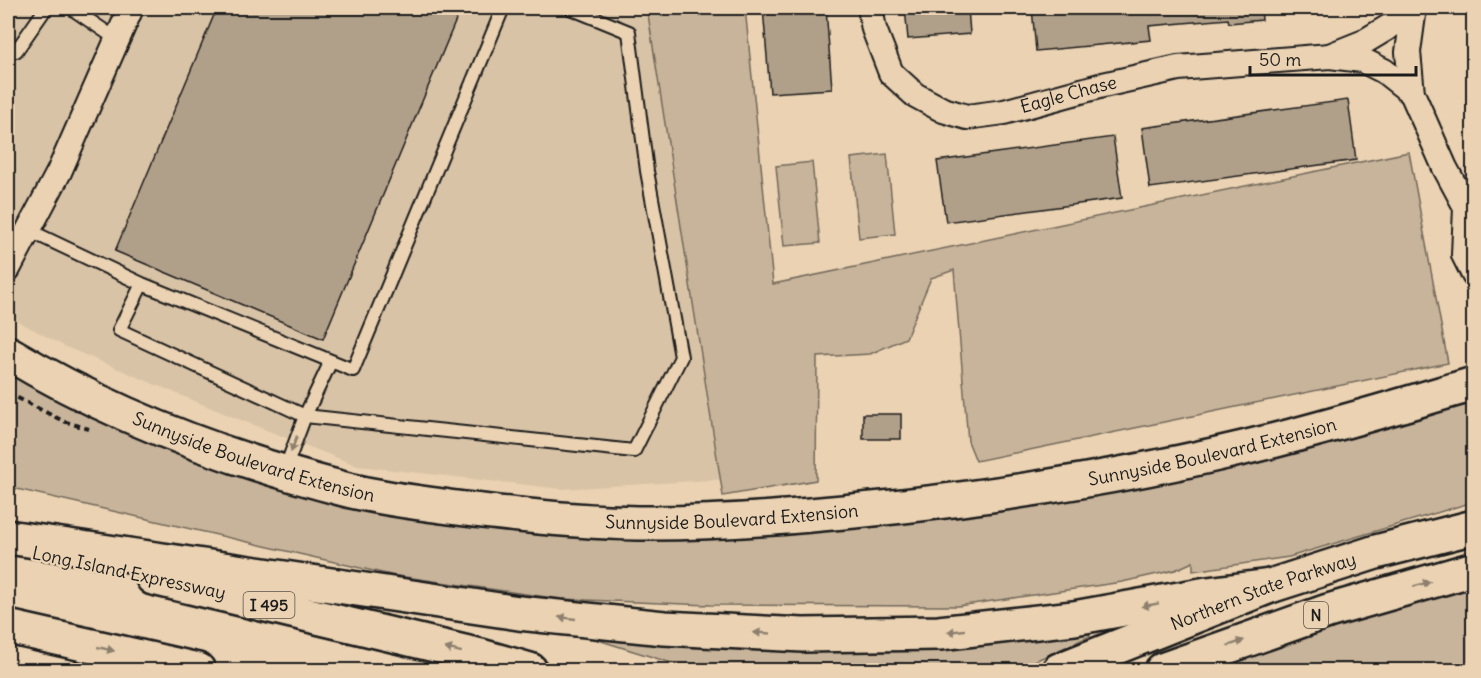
<svg xmlns="http://www.w3.org/2000/svg" width="1481" height="678" font-family="Delius,sans-serif">
<style>
.built{fill:#d9c3a6}
.green{fill:#c8b49a;stroke:#72685b;stroke-width:1.5}
.building{fill:#b1a089;stroke:#1c1c1c;stroke-width:1.5}
.lines{fill:none;stroke-linecap:round;stroke-linejoin:round}
.service-casing{stroke:#1c1c1c;stroke-width:16}
.minor-casing{stroke:#1c1c1c;stroke-width:28}
.secondary-casing{stroke:#1c1c1c;stroke-width:38}
.motorway-casing{stroke:#1c1c1c;stroke-width:38}
.path{stroke:#1c1c1c;stroke-width:4;stroke-dasharray:6 4.5;stroke-linecap:butt}
.service{stroke:#ead2b2;stroke-width:12}
.minor{stroke:#ead2b2;stroke-width:24}
.secondary{stroke:#ead2b2;stroke-width:33}
.motorway{stroke:#ead2b2;stroke-width:33}
.oneway{fill:#8d806e}
.labels{text-anchor:middle;stroke-width:5;stroke-linejoin:round;paint-order:stroke}
.shield{fill:#ead2b2;stroke:#5a5349;stroke-width:1.5}
.shield-label{font-size:16px;font-weight:bold;fill:#1c1c1c}
.street-label{font-size:18px;fill:#1c1c1c;stroke:#ead2b2}
</style>
<rect width="100%" height="100%" fill="#ead2b2"/>
<filter id="ink" filterUnits="userSpaceOnUse"><feTurbulence type="fractalNoise" baseFrequency=".0167" numOctaves="2"/><feDisplacementMap in="SourceGraphic" scale="12" xChannelSelector="R" yChannelSelector="G"/><feConvolveMatrix kernelMatrix="1 2 1 2 8 2 1 2 1" color-interpolation-filters="sRGB"/></filter>
<g filter="url(#ink)">
<path class="built" d="M8,8H680L745,478L562,489L358,466L228,415L66,347L8,316Z"/>
<path class="green" d="M647,8H745L773,284L1409,152L1448,363L976,461L968,441L954,270L931,278L906,338L870,354L817,357L816,480L723,496Z
M887,154L895,234L859,238L851,158Z
M812,162L820,243L784,246L776,166Z
M8,371L356,505L466,526L632,538L751,534L937,520L1111,492L1256,464L1473,401V502L1289,557L1193,571V562L1175,570L1122,582L958,606L710,605L561,599L391,575L8,487Z
M1473,586V670H1208L1354,621Z
M1085,624L1090,636L1015,670H694L550,625Z"/>
<path class="building" d="M217,8H461L323,339L115,251Z
M763,8H826L832,89L770,93Z
M905,8H968L970,34L908,39Z
M1032,8H1261L1262,20L1229,23L1228,19L1149,26L1151,40L1036,51Z
M1348,100L1356,160L1150,188L1142,128Z
M1113,137L1122,198L946,222L937,161Z
M863,414H901V439H863Z"/>
<g class="lines">
<defs>
<path id="service" d="M71,8L118,40
M8,45L16,51L46,8
M28,230L142,284L119,330L305,416L634,451L681,357L647,171L629,32L570,8
M142,284L331,361L305,416L284,472
M331,361L353,370L503,8"/>
<g id="minor">
<path id="s1" d="M870,8L874,29L891,73L915,95L943,110L967,117L1004,112L1103,85L1178,68L1330,56L1362,60L1384,71L1412,93"/>
<path d="M1414,8L1408,52L1412,93L1445,168L1466,207L1474,214"/>
<path d="M1332,55L1362,43L1412,13"/>
<path d="M1466,207L1464,255L1474,275"/>
<path d="M8,269L59,172L131,8"/>
</g>
<g id="secondary">
<path id="s2" d="M8,353C111,415 228,459 344,489C378,498 414,502 449,507C512,515 575,522 638,523C726,524 815,515 903,506C1028,492 1154,471 1276,440C1343,423 1408,403 1474,384"/>
</g>
<g id="motorway">
<path d="M8,537L519,613L664,628L803,635L939,633L1074,618L1207,594L1270,586"/>
<path d="M153,578L481,656L530,670"/>
<path d="M8,627L198,670"/>
<path id="s3" d="M1059,670L1270,586L1376,552L1474,527"/>
<path d="M1162,670L1328,611L1474,569"/>
</g>
</defs>
<use href="#service" class="service-casing"/>
<use href="#minor" class="minor-casing"/>
<use href="#secondary" class="secondary-casing"/>
<use href="#motorway" class="motorway-casing"/>
<path class="path" d="M8,393L63,421L89,429"/>
<use href="#service" class="service"/>
<use href="#minor" class="minor"/>
<use href="#secondary" class="secondary"/>
<use href="#motorway" class="motorway"/>
</g>
<defs><path id="oneway-solid" d="M-6-.8H1V-3.2L6.5 0L1 3.2V.8H-6Z" transform="scale(1.5)"/></defs>
<g class="oneway">
<use href="#oneway-solid" transform="translate(294 444) rotate(110)"/>
<use href="#oneway-solid" transform="translate(1422 584) rotate(-16)"/>
<use href="#oneway-solid" transform="translate(1150 605) rotate(170)"/>
<use href="#oneway-solid" transform="translate(567 618) rotate(-174)"/>
<use href="#oneway-solid" transform="translate(956 631) rotate(174)"/>
<use href="#oneway-solid" transform="translate(762 633) rotate(-177)"/>
<use href="#oneway-solid" transform="translate(1236 643) rotate(-19)"/>
<use href="#oneway-solid" transform="translate(106 649) rotate(13)"/>
<use href="#oneway-solid" transform="translate(453 650) rotate(-166)"/>
</g>
</g>
<g class="labels">
<g class="shield">
<rect x="243.5" y="592" width="51" height="26" rx="4.5"/>
<rect x="1304" y="602" width="24" height="26" rx="4.5"/>
</g>
<g class="shield-label">
<text x="269" y="611">I 495</text>
<text x="1316" y="621">N</text>
</g>
<g class="street-label">
<text dy="6" stroke="none"><textPath href="#s1" startOffset="262">Eagle Chase</textPath></text>
<text dy="6" stroke="none"><textPath href="#s2" startOffset="1240">Sunnyside Boulevard Extension</textPath></text>
<text dy="6" stroke="none"><textPath href="#s2" startOffset="268">Sunnyside Boulevard Extension</textPath></text>
<text dy="6" stroke="none"><textPath href="#s2" startOffset="754">Sunnyside Boulevard Extension</textPath></text>
<text transform="translate(129 573) rotate(12)" y="6">Long Island Expressway</text>
<text dy="6" stroke="none"><textPath href="#s3" startOffset="219">Northern State Parkway</textPath></text>
</g>
</g>
<rect width="1481" height="678" fill="none" stroke="#ead2b2" stroke-width="30"/>
<rect x="15" y="15" width="1451" height="648" fill="none" stroke="#1c1c1c" stroke-width="2" filter="url(#ink)"/>
<path d="M1250 66v9h166v-9" fill="none" stroke="#1c1c1c" stroke-width="3"/>
<text x="1259" y="66" font-size="18" fill="#1c1c1c" stroke="#ead2b2" stroke-width="4.5" paint-order="stroke">50 m</text>
</svg>
